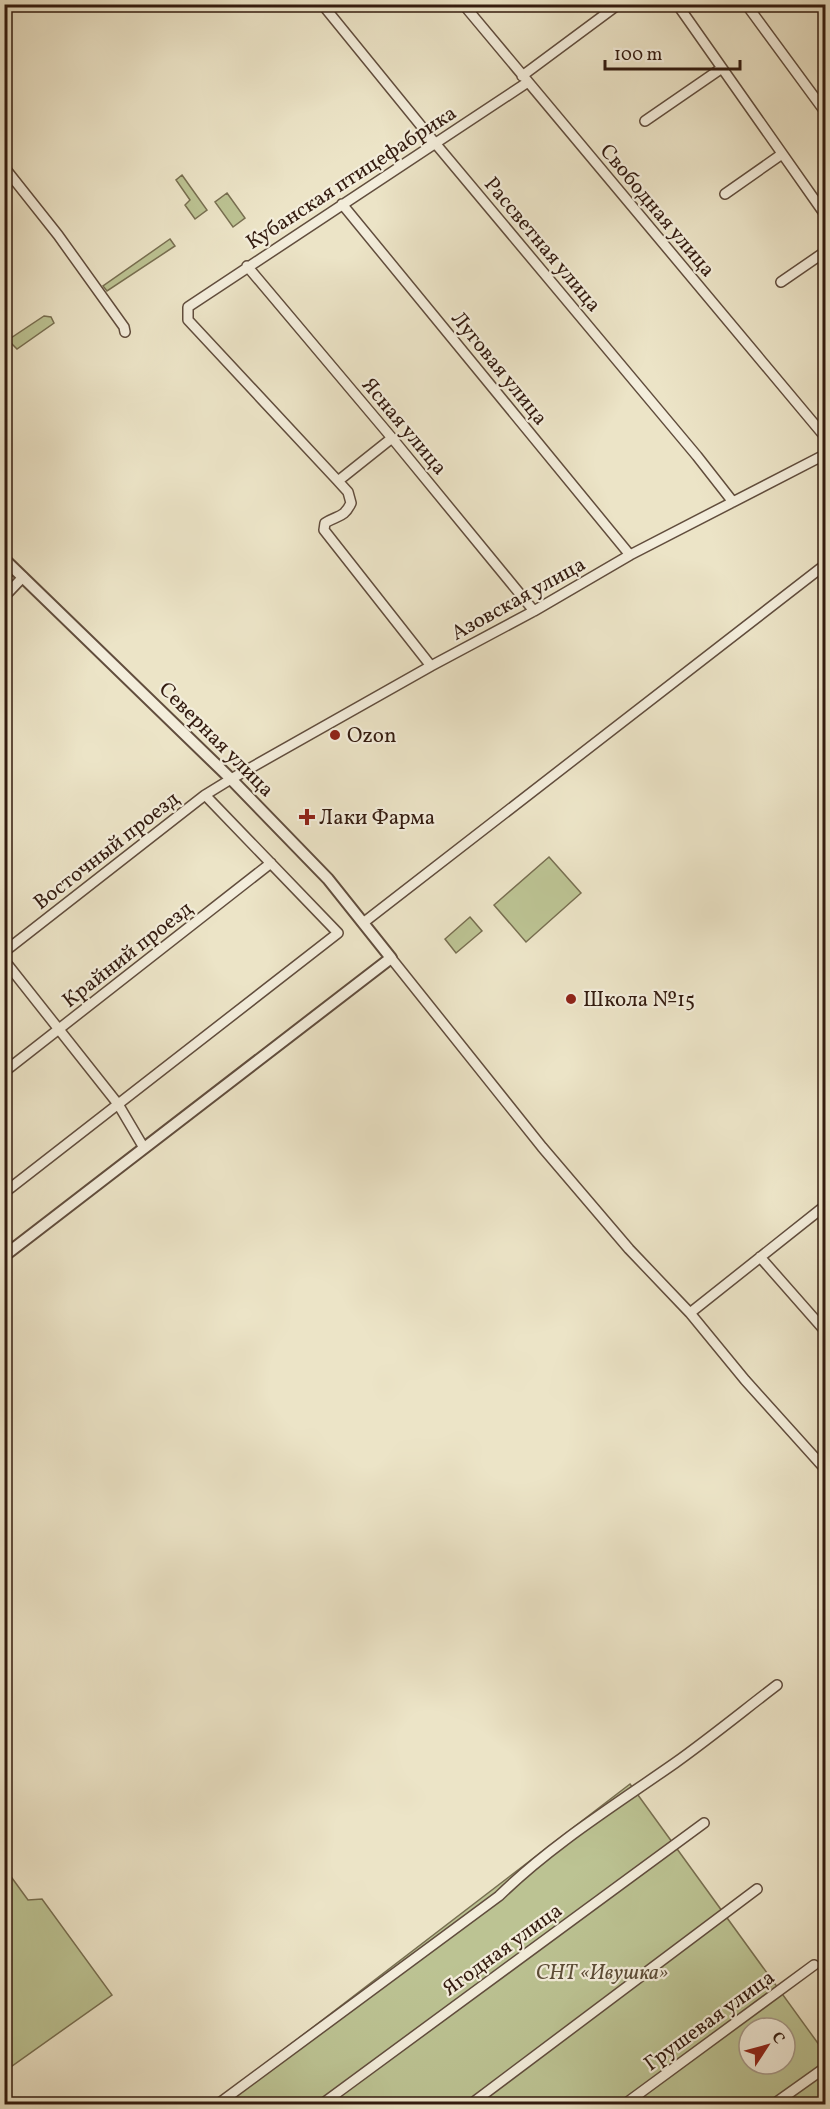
<svg xmlns="http://www.w3.org/2000/svg" width="830" height="2109" font-family="Vollkorn,serif">
<style>
.green{fill:#bcc393;stroke:#786f51;stroke-width:1.5;fill-rule:evenodd}
.lines{fill:none;stroke-linecap:round;stroke-linejoin:round}
.minor-casing{stroke:#614d3d;stroke-width:12}
.tertiary-casing{stroke:#614d3d;stroke-width:14}
.minor{stroke:#f3eddb;stroke-width:9}
.tertiary{stroke:#f3eddb;stroke-width:10}
.poi-dot{fill:#8f2418;stroke:#f3eddb;stroke-width:2}
.labels{text-anchor:middle;stroke-width:4.5;stroke-linejoin:round;paint-order:stroke}
.street-label{font-size:21px;fill:#331b0f;stroke:#f3eddb}
.poi-label{font-size:21px;fill:#331b0f;stroke:#f3eddb;text-anchor:start}
.park-label{font-size:21px;font-style:italic;fill:#5c4d37;stroke:#f3eddb}
</style>
<rect width="100%" height="100%" fill="#ece4c7"/>
<filter id="stains"><feTurbulence type="fractalNoise" baseFrequency=".00333" numOctaves="4"/><feColorMatrix values="0 0 0 0 .2 0 0 0 0 .09 0 0 0 0 .02 0 0 0 .5 -.17"/></filter>
<radialGradient id="worn" r=".72"><stop offset=".6" stop-color="#630" stop-opacity="0"/><stop offset="1" stop-color="#630" stop-opacity=".3"/></radialGradient>
<path class="green" d="M182,175L207,210L195,219L185,205L190,200L176,180Z
M227,193L245,218L233,227L215,202Z
M170,239L175,246L107,291L103,286Z
M44,316L51,317L54,323L17,349L10,342L11,338Z
M549,857L581,893L526,942L494,905Z
M470,917L482,931L456,953L445,939Z
M630,1784L825,2053V2104H213ZM749,2028H785V2064H749Z
M4,1867L28,1900L42,1899L112,1995L5,2071Z"/>
<g class="lines">
<defs>
<path id="minor" d="M332,4L326,9L435,143L697,456L733,502
M463,4L826,438
M677,4L826,216
M746,4L826,113
M522,76L619,4
M645,121L722,68
M4,167L58,235L124,327L125,332
M725,194L782,154
M342,204L630,555
M247,266L392,438L534,611
M781,282L826,251
M392,438L338,481L348,492L351,503C344,518 338,515 325,523L324,530L431,666
M338,481L188,320V307L528,82
M4,597L23,577
M363,923L826,564
M4,952L205,795L231,779L431,666L534,611L630,555L826,454
M391,958L542,1147L629,1249L690,1313L745,1380L826,1470
M4,960L118,1104L144,1148
M4,1072L271,863
M4,1193L338,933L205,795
M760,1257L826,1332
M690,1313L826,1205
M218,2104L499,1896C551,1845 615,1805 675,1763C710,1738 743,1711 777,1685
M322,2104L704,1823
M471,2104L757,1889
M625,2104L814,1965
M774,2104L826,2067"/>
<path id="tertiary" d="M4,559L231,779L328,879L391,958L4,1256"/>
</defs>
<use href="#minor" class="minor-casing"/>
<use href="#tertiary" class="tertiary-casing"/>
<use href="#minor" class="minor"/>
<use href="#tertiary" class="tertiary"/>
</g>
<g class="poi-dot">
<circle cx="335" cy="735" r="6"/>
<path d="M304 808h6v6h6v6h-6v6h-6v-6h-6v-6h6z"/>
<circle cx="571" cy="999" r="6"/>
</g>
<g class="labels">
<g class="street-label">
<text transform="translate(351 177) rotate(-33)" y="7">Кубанская птицефабрика</text>
<text transform="translate(658 210) rotate(50)" y="7">Свободная улица</text>
<text transform="translate(543 244) rotate(50)" y="7">Рассветная улица</text>
<text transform="translate(500 368) rotate(51)" y="7">Луговая улица</text>
<text transform="translate(405 426) rotate(50)" y="7">Ясная улица</text>
<text transform="translate(518 598) rotate(-29)" y="7">Азовская улица</text>
<text transform="translate(217 739) rotate(45)" y="7">Северная улица</text>
<text transform="translate(106 850) rotate(-38)" y="7">Восточный проезд</text>
<text transform="translate(127 954) rotate(-38)" y="7">Крайний проезд</text>
<text transform="translate(502 1949) rotate(-36)" y="7">Ягодная улица</text>
<text transform="translate(709 2020) rotate(-36)" y="7">Грушевая улица</text>
</g>
<g class="poi-label">
<text x="347" y="742">Ozon</text>
<text x="319" y="824">Лаки Фарма</text>
<text x="583" y="1006">Школа №15</text>
</g>
<g class="park-label">
<text x="602" y="1979">СНТ «Ивушка»</text>
</g>
</g>
<rect width="830" height="2109" fill="none" stroke="#ece4c7" stroke-width="24"/>
<rect x="6" y="6" width="818" height="2097" fill="none" stroke="#331b0f" stroke-width="3"/>
<rect x="12" y="12" width="806" height="2085" fill="none" stroke="#331b0f" stroke-width="1.5"/>
<g transform="translate(767 2046) rotate(54)"><circle r="28" fill="#f3eddb" stroke="#a69989" stroke-width="1.5"/>
<path d="M0-4.5L10 22L0 15L-10 22Z" fill="#8f2418"/>
<text y="-9" font-size="16" font-weight="bold" text-anchor="middle" fill="#331b0f">С</text>
</g>
<path d="M605 60v9h135v-9" fill="none" stroke="#331b0f" stroke-width="3"/>
<text x="614" y="60" font-size="18" fill="#331b0f" stroke="#f3eddb" stroke-width="4.5" paint-order="stroke">100 m</text>
<rect width="100%" height="100%" filter="url(#stains)"/>
<rect width="100%" height="100%" fill="url(#worn)"/>
</svg>
